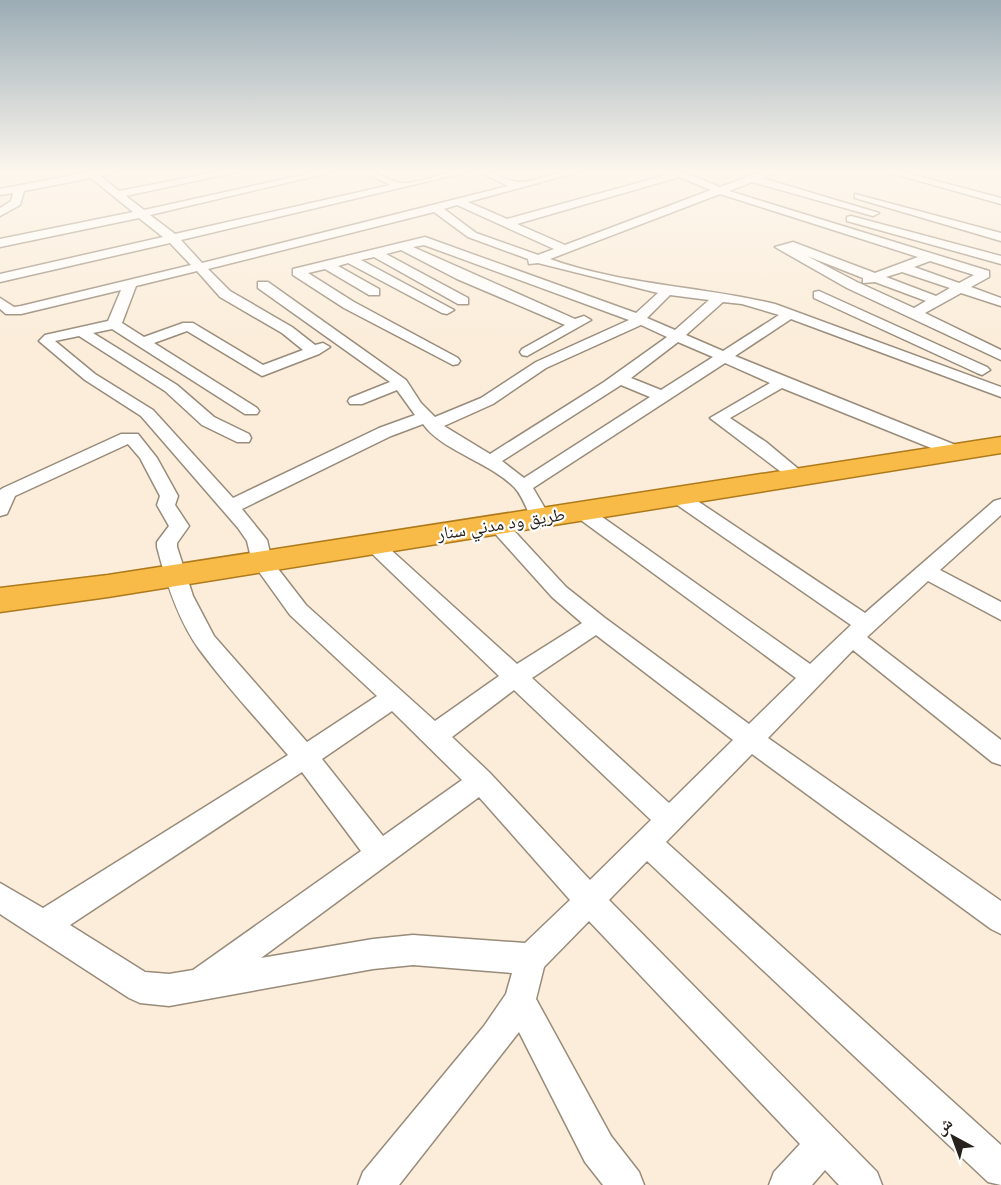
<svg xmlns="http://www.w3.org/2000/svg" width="1001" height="1185" font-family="'Roboto Serif','Noto Naskh Arabic',serif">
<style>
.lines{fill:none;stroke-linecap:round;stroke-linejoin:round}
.minor-casing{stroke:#988b7a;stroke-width:3}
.trunk-casing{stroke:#ae7a1b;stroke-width:3}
.minor{fill:#fff;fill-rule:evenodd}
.trunk{fill:#f8bb48;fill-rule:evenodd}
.labels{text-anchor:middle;stroke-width:4.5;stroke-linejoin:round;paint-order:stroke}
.street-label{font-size:18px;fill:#27221b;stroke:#fff}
</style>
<rect width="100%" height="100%" fill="#fbedda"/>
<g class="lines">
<defs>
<path id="minor" d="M83,171H117L101,176L119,191L222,171H241L126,196L144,210L320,171H337L150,215L175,234L390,185L362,171C379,171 389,182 402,183C423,184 447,169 471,171L181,240L202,263L508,186L477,171C493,171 510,183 522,182C543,180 561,169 582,171L468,202L507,219L670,174L668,171H681L720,187L764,171H777L762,178L879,213L873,216L752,182L729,191L989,271V277L971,287L1001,298V306L961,293L925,313L1001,350V360L847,288L775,247L793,242L875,273L918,257L720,194L550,259C622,285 701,286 775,304L1001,387V397L791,319L735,356L963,448L966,452L963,456H951L782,388L730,418L766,442L808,477L799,482L793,481L710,418L770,383L725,363L533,488L550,517L547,521H533C527,511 523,497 515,488C490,462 442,451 423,424L391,436L242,509L267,540L272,561L306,605L435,721L499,676L363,545L366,540H380L517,664L582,623L552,597L490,528L487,524L490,520H504L566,587L605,618L749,724L796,678L574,515L572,511L574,507H588L810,664L851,625L670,500L668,496L670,492H684L865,613L994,501L1001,499V515L940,570L1001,602V620L928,581L867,637L1001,740V765L992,762L853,650L768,738L1001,901V934L991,929L752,754L666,842L1001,1145V1185L988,1182L647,861L609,900L877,1172L882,1185H839L825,1170L812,1185H769L774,1172L800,1144L589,921L544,967L536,999L611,1136L639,1172L644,1185H603L585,1162L519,1032L399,1185H358L363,1172L484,1026L506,994L512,973L413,965L373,969L169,1006L140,1003L129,998L0,914V883L43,908L288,755C258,720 226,686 199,649C178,620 166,582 157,547V542L169,526L157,505L160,496L140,458L128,444L15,496L7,514L0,516V490L3,488L121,434H138L157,458L178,496L175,505L189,526L177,543V547L193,596L214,636L307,742L377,696L290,615L252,562L247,541L238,528L141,416L85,380L39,341L45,335L108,321L121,290L21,314H6L0,309V298L14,307L21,306L191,265L170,243L0,282V274L163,237L139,218L0,247V239L133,212L91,178L24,191L20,205L0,216V208L11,201L13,193L0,195V189L84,173ZM679,177L711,190L565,245L517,224ZM457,205L554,249L538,255L476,233L444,209ZM434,212L468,237L528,259L529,264L538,263L658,293L636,313L425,237L293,269V275L344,308L453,365L458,364L460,361L458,358L354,302L308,273L325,269L369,295H379V289L338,266L348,263L442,313L447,314L454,310L361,260L374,257L458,304H468V298L386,254L401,250L457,279L565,325L522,349L520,352L522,355L527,356L591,320L584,316L575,319L413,247L424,245L629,320L536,362L481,398L435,417L421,403L406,380L268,282H258V288L390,382L350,398L348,401L350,404H362L397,390L415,415L379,428L233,498L153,410L95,374L55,341L79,336L165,391L202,425L237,442H249L251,438L249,434L214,417L177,385L93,333L112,329L245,414H257L259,411L257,408L154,343L187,331L262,376L319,354L330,347L323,343L315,345L292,327L230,291L208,269ZM807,256L863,278V283L875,282L926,301L914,308L857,282ZM930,261L974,275L959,283L914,267ZM197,271L220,297L282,333L303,350L263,365L193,323H183L144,337L122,323L136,286ZM902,272L950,288L936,296L886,277ZM670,295L709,300L675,330L647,318ZM723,302L742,304L779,315L723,351L686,335ZM641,325L667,337L604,382L490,454L444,426L493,404L546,368ZM678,342L713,357L661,390L631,378ZM621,385L650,397L524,478L502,461ZM596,635L733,740L669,803L532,678ZM514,690L651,820L590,880L490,773L452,737ZM392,711L462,780L383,836L322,759ZM302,772L361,851L193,970L169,974L145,972L70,925ZM479,797L570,900L525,943L413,935L373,939L261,958Z
M884,171H899L1001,198V204Z
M855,194L1001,233V241L855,198Z
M851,216L1001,256V264L847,221V217Z
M819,291L987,367L990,370L982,375L977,373L814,298V292Z"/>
<path id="trunk" d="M1001,437V453L108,597L0,612V588L108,575Z"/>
</defs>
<use href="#minor" class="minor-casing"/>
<use href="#trunk" class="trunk-casing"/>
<use href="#minor" class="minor"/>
<use href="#trunk" class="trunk"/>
</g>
<linearGradient id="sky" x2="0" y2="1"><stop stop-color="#9bacb5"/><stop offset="0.51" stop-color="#fdf7ee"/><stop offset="1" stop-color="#fdf7ee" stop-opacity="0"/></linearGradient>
<rect width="1001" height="337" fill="url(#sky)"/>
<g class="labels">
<g class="street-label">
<text transform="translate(501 524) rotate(-9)" y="6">طريق ود مدني سنار</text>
</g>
</g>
<g transform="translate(953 1137) rotate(319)" stroke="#ffffff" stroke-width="4.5" paint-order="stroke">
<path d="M0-4.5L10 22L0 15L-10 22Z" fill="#27221b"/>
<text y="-9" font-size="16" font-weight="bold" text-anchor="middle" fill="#27221b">ش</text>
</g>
</svg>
